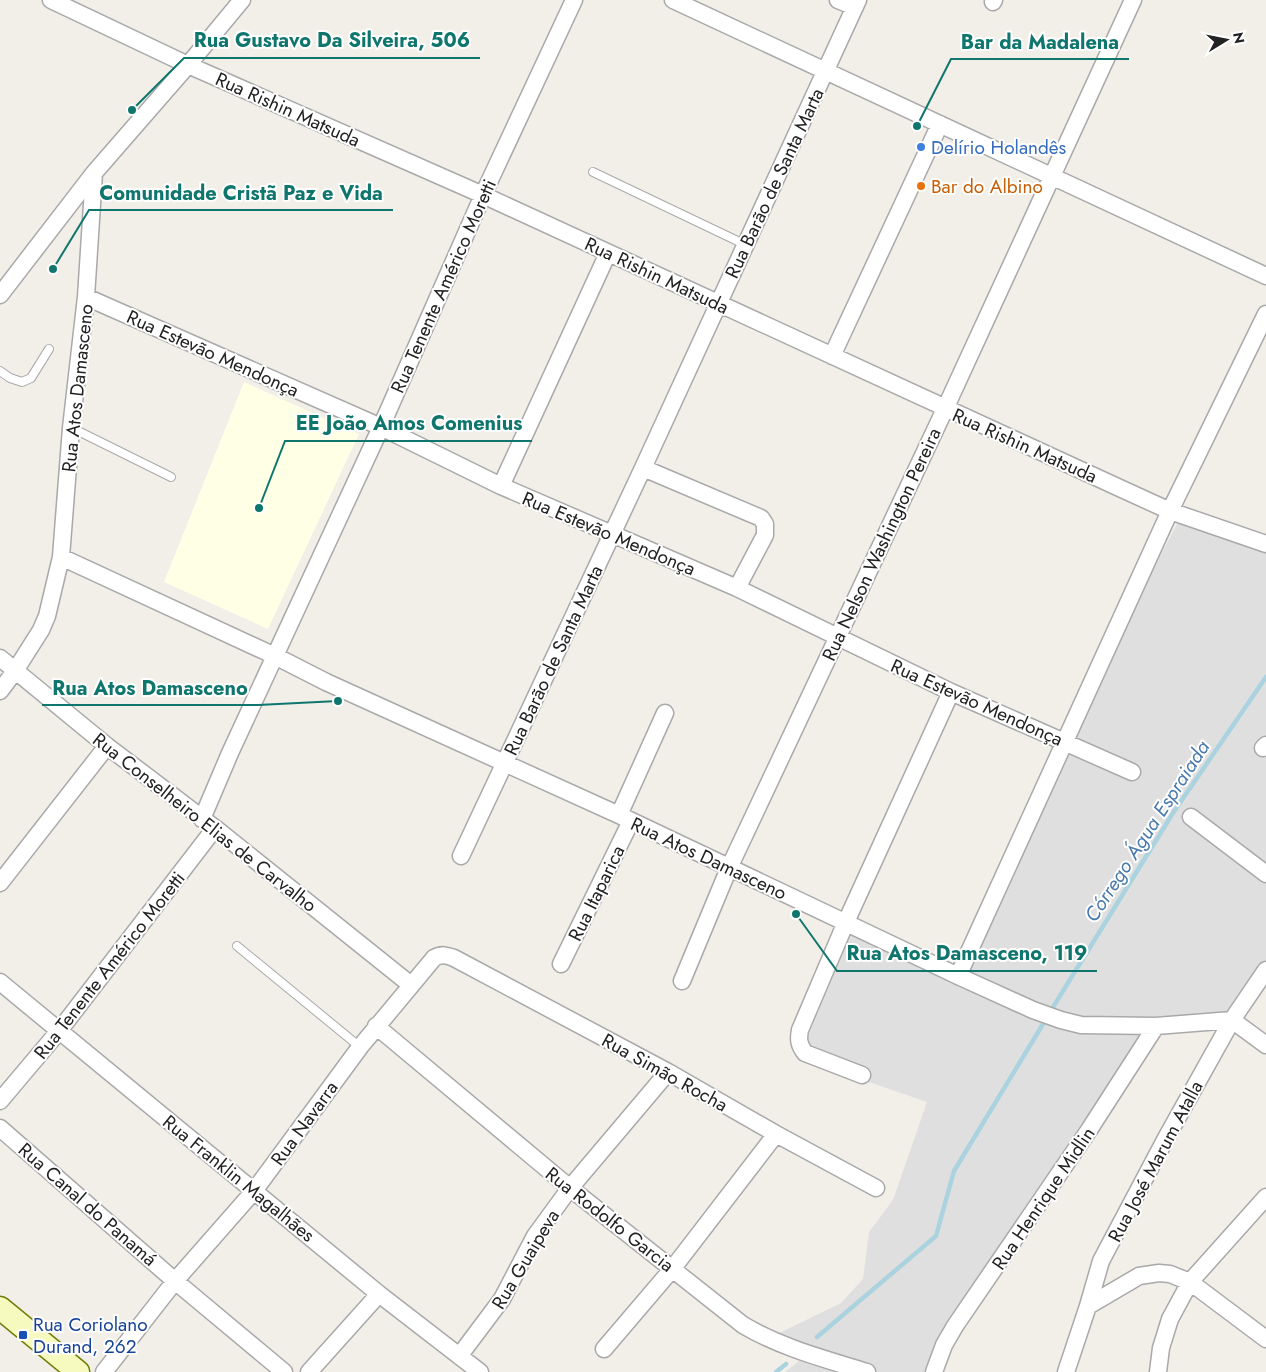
<svg xmlns="http://www.w3.org/2000/svg" width="1266" height="1372" font-family="Jost,sans-serif">
<style>
.residential{fill:#e0dfdf}
.education{fill:#ffffe5}
.lines{fill:none;stroke-linecap:round;stroke-linejoin:round}
.stream{stroke:#aad3df;stroke-width:4.5}
.lane-casing{stroke:#a9a9a9;stroke-width:10}
.street-casing{stroke:#a9a9a9;stroke-width:19}
.secondary-casing{stroke:#707d05;stroke-width:25}
.lane{stroke:#fff;stroke-width:8}
.street{stroke:#fff;stroke-width:16}
.secondary{stroke:#f7fabf;stroke-width:22}
.shop-dot{fill:#3f7fe0;stroke:#fff;stroke-width:2}
.food-dot{fill:#e8710a;stroke:#fff;stroke-width:2}
.transit-dot{fill:#1a4fb4;stroke:#fff;stroke-width:2}
.labels{text-anchor:middle;stroke-width:4;stroke-linejoin:round;paint-order:stroke}
.street-label{font-size:19px;fill:#222;stroke:#fff}
.shop-label{font-size:19px;fill:#366cbe;stroke:#fff;text-anchor:start}
.food-label{font-size:19px;fill:#c56008;stroke:#fff;text-anchor:start}
.transit-label{font-size:19px;fill:#164399;stroke:#fff;text-anchor:start}
.water-label{font-size:20px;font-style:italic;fill:#4a7aab;stroke:#fff}
.leader{fill:none;stroke:#0f766e;stroke-width:2}
.callout-dot{fill:#0f766e;stroke:#fff;stroke-width:2}
.callout-label{font-size:20px;text-anchor:middle;font-weight:bold;fill:#0f766e;stroke:#fff;stroke-width:4;stroke-linejoin:round;paint-order:stroke}
</style>
<rect width="100%" height="100%" fill="#f2efe9"/>
<path class="residential" d="M1178,522L1266,547V967L1232,1020L1156,1027L943,1362L941,1372H785L799,1361L757,1344L841,1303L863,1279L869,1232L893,1200L927,1102L799,1058L851,934L958,976L1064,741Z"/>
<path class="education" d="M244,382L359,434L268,629L164,582Z"/>
<g class="lines">
<path class="stream" d="M1050,1012L1173,813L1266,677
M817,1337L936,1236L954,1171L1046,1019
M776,1372L786,1364"/>
<defs>
<path id="lane" d="M593,172L746,245
M0,371L10,378L22,382L31,378L49,349
M72,428L171,477
M237,946L360,1047"/>
<path id="street" d="M51,0L188,65L483,195L1124,490L1170,511L1266,544
M673,0L1266,276
M838,0L855,7
M993,2L994,0
M0,295L94,173L188,65L242,0
M86,297L381,427L501,486L737,588L951,692L1132,772
M832,356L940,124
M643,468L761,518L765,524V535L737,588
M501,486L608,253
M61,557L275,656L326,682L619,815L958,976L1033,1010L1061,1020L1081,1025L1156,1026L1232,1020
M0,658L107,746L215,828L411,985
M0,691L15,671L41,630L47,616L61,557L71,428L86,297L94,173
M1263,748L1266,745
M619,815L665,713
M1191,817L1266,874
M202,819L230,753L381,427L483,195L574,0
M461,856L643,468L858,0
M0,883L107,746
M561,964L631,821
M958,976L1170,511L1266,314
M682,981L729,868L945,409L1133,0
M0,982L379,1294L480,1372
M1232,1020L1266,1045
M376,1026L570,1188L743,1325C782,1348 825,1359 867,1372
M862,1075L805,1053C799,1045 798,1040 800,1030L846,922L951,692
M0,1101L59,1031L215,828
M0,1128L175,1281L284,1372
M1088,1306L1101,1261L1165,1140L1232,1020L1266,970
M604,1349L673,1268L776,1134
M460,1355L502,1299L535,1236L570,1188L668,1072
M104,1372L175,1281L254,1191L360,1047L434,958C441,954 446,955 454,958L668,1072L776,1134L876,1188
M309,1372L379,1294
M934,1372L944,1345L955,1326L1089,1130L1156,1026
M1066,1372L1088,1306L1139,1276L1159,1273L1170,1274L1190,1282L1266,1339
M1158,1372L1161,1348L1170,1319L1190,1282L1266,1197"/>
<path id="secondary" d="M0,1308L78,1372"/>
</defs>
<use href="#lane" class="lane-casing"/>
<use href="#street" class="street-casing"/>
<use href="#secondary" class="secondary-casing"/>
<use href="#lane" class="lane"/>
<use href="#street" class="street"/>
<use href="#secondary" class="secondary"/>
</g>
<circle class="shop-dot" cx="921" cy="147" r="5"/>
<circle class="food-dot" cx="921" cy="186" r="5"/>
<rect class="transit-dot" x="18" y="1330" width="10" height="10" rx="2.5"/>
<g class="labels">
<g class="street-label">
<text transform="translate(288 109) rotate(24)" y="7">Rua Rishin Matsuda</text>
<text transform="translate(774 183) rotate(-65)" y="7">Rua Barão de Santa Marta</text>
<text transform="translate(657 275) rotate(25)" y="7">Rua Rishin Matsuda</text>
<text transform="translate(443 286) rotate(-66)" y="7">Rua Tenente Américo Moretti</text>
<text transform="translate(213 353) rotate(24)" y="7">Rua Estevão Mendonça</text>
<text transform="translate(77 388) rotate(-84)" y="7">Rua Atos Damasceno</text>
<text transform="translate(1025 445) rotate(24)" y="7">Rua Rishin Matsuda</text>
<text transform="translate(609 533) rotate(23)" y="7">Rua Estevão Mendonça</text>
<text transform="translate(881 544) rotate(-65)" y="7">Rua Nelson Washington Pereira</text>
<text transform="translate(553 660) rotate(-65)" y="7">Rua Barão de Santa Marta</text>
<text transform="translate(977 702) rotate(24)" y="7">Rua Estevão Mendonça</text>
<text transform="translate(205 822) rotate(38)" y="7">Rua Conselheiro Elias de Carvalho</text>
<text transform="translate(709 858) rotate(25)" y="7">Rua Atos Damasceno</text>
<text transform="translate(596 893) rotate(-64)" y="7">Rua Itaparica</text>
<text transform="translate(109 965) rotate(-52)" y="7">Rua Tenente Américo Moretti</text>
<text transform="translate(665 1072) rotate(29)" y="7">Rua Simão Rocha</text>
<text transform="translate(304 1123) rotate(-54)" y="7">Rua Navarra</text>
<text transform="translate(1155 1161) rotate(-62)" y="7">Rua José Marum Atalla</text>
<text transform="translate(239 1178) rotate(39)" y="7">Rua Franklin Magalhães</text>
<text transform="translate(1043 1198) rotate(-56)" y="7">Rua Henrique Midlin</text>
<text transform="translate(88 1204) rotate(41)" y="7">Rua Canal do Panamá</text>
<text transform="translate(610 1219) rotate(38)" y="7">Rua Rodolfo Garcia</text>
<text transform="translate(525 1259) rotate(-59)" y="7">Rua Guaipeva</text>
</g>
<g class="shop-label">
<text x="931" y="154">Delírio Holandês</text>
</g>
<g class="food-label">
<text x="931" y="193">Bar do Albino</text>
</g>
<g class="transit-label">
<text x="33" y="1331">Rua Coriolano<tspan x="33" dy="22">Durand, 262</tspan></text>
</g>
<g class="water-label">
<text transform="translate(1147 831) rotate(-57)" y="7">Córrego Água Espraiada</text>
</g>
</g>
<path class="leader" d="M132 110L184 58H480M917 126L951 59H1129M53 269L89 210H393M259 508L285 441H532M338 701L258 705H42M796 914L837 971H1097"/>
<g class="callout-dot">
<circle cx="132" cy="110" r="5"/>
<circle cx="917" cy="126" r="5"/>
<circle cx="53" cy="269" r="5"/>
<circle cx="259" cy="508" r="5"/>
<circle cx="338" cy="701" r="5"/>
<circle cx="796" cy="914" r="5"/>
</g>
<g class="callout-label">
<text x="332" y="47">Rua Gustavo Da Silveira, 506</text>
<text x="1040" y="49">Bar da Madalena</text>
<text x="241" y="200">Comunidade Cristã Paz e Vida</text>
<text x="409" y="430">EE João Amos Comenius</text>
<text x="150" y="695">Rua Atos Damasceno</text>
<text x="967" y="960">Rua Atos Damasceno, 119</text>
</g>
<g transform="translate(1226 40) rotate(80)" stroke="#ffffff" stroke-width="4" paint-order="stroke">
<path d="M0-4L9 19L0 12L-9 19Z" fill="#222222"/>
<text y="-8" font-size="14" font-weight="bold" text-anchor="middle" fill="#222222">N</text>
</g>
</svg>
